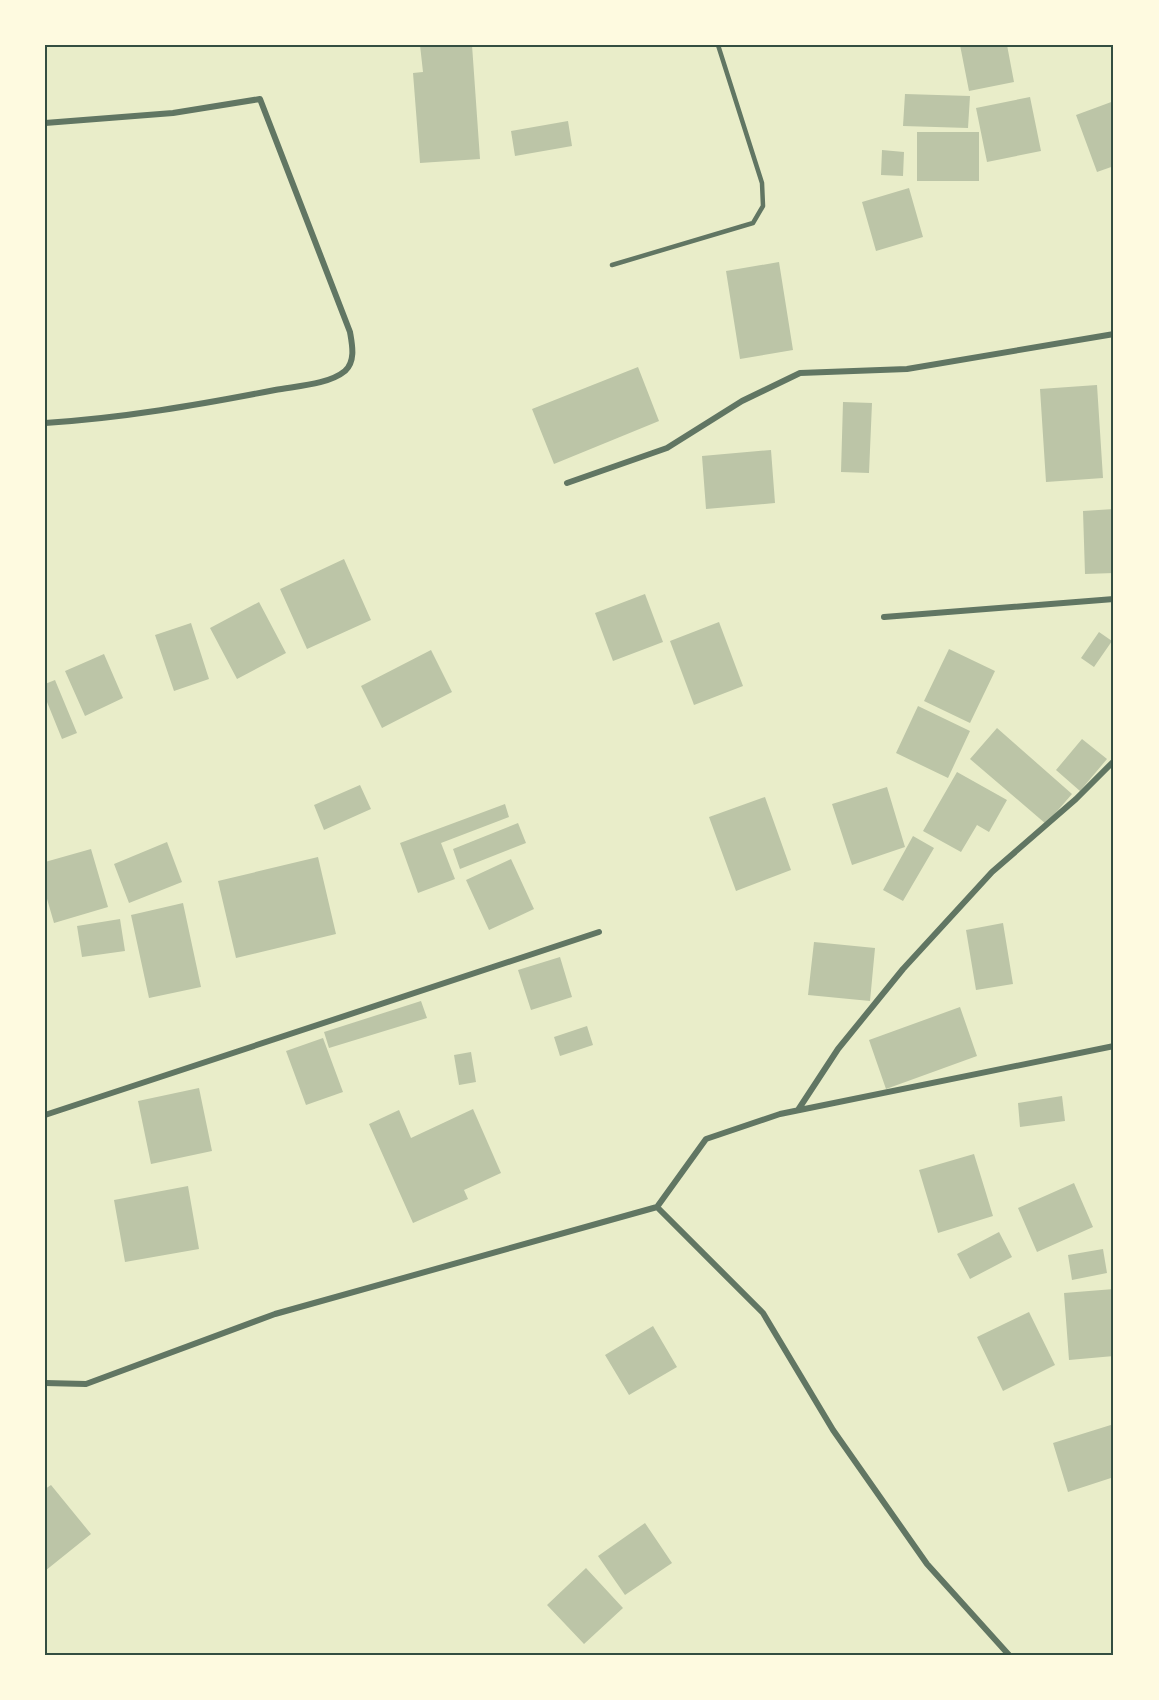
<svg xmlns="http://www.w3.org/2000/svg" width="1159" height="1700" font-family="'Space Grotesk',sans-serif">
<style>
.building{fill:#bcc5a7}
.lines{fill:none;stroke-linecap:round;stroke-linejoin:round}
.service{stroke:#617663;stroke-width:4.5}
.minor{stroke:#617663;stroke-width:6}
.neatline{fill:none;stroke:#344e41;stroke-width:2}
</style>
<rect width="100%" height="100%" fill="#e9edc9"/>
<path class="building" d="M420,45H472L480,159L420,163L413,73L423,72Z
M960,45H1007L1014,82L969,91Z
M905,94L970,96L968,128L903,126Z
M1030,97L1041,151L987,162L976,108Z
M1114,101V166L1097,172L1076,115Z
M568,121L572,146L515,156L511,131Z
M917,132H979V181H917Z
M882,150L904,152L903,176L881,175Z
M909,188L923,237L876,251L862,202Z
M779,262L793,350L740,359L726,271Z
M638,367L659,421L554,464L532,409Z
M1097,385L1103,478L1046,482L1040,389Z
M843,402L872,403L869,473L841,472Z
M771,450L775,503L706,509L702,456Z
M1114,509V573L1085,574L1083,511Z
M344,559L371,620L307,649L280,589Z
M645,594L663,642L613,661L595,613Z
M259,602L286,653L237,679L210,628Z
M719,622L743,686L694,705L670,641Z
M191,623L209,679L174,691L155,635Z
M1099,632L1112,641L1094,667L1081,658Z
M949,649L995,671L970,723L924,701Z
M431,650L452,692L382,728L361,686Z
M104,654L123,698L85,716L65,671Z
M55,680L77,733L62,739L45,697V684Z
M918,706L970,731L948,778L896,753Z
M997,728L1072,794L1046,824L970,759Z
M1082,739L1107,759L1080,791L1056,770Z
M957,772L1007,800L989,832L977,825L961,852L923,831Z
M360,785L371,809L324,830L314,805Z
M887,787L905,847L852,865L832,804Z
M765,797L791,870L736,891L709,817Z
M505,804L509,817L441,843L455,879L418,893L400,843Z
M518,823L526,843L460,869L453,849Z
M913,836L934,848L903,901L883,890Z
M167,842L182,882L129,903L114,864Z
M91,849L108,907L54,923L45,892V862Z
M318,857L336,934L236,958L218,881Z
M511,859L534,909L489,930L466,880Z
M183,903L201,987L149,998L131,915Z
M120,919L125,951L82,957L77,926Z
M1003,923L1013,984L976,990L966,930Z
M814,942L875,948L870,1001L808,995Z
M560,957L572,997L531,1010L518,970Z
M421,1001L427,1018L329,1048L324,1032Z
M960,1007L977,1056L886,1089L869,1040Z
M587,1026L593,1045L560,1056L554,1037Z
M323,1038L343,1092L306,1105L286,1051Z
M471,1052L476,1082L459,1085L454,1055Z
M199,1088L212,1151L151,1164L138,1101Z
M1062,1096L1065,1121L1020,1127L1018,1103Z
M473,1109L501,1173L464,1190L468,1199L413,1223L369,1124L399,1110L411,1138Z
M974,1154L993,1216L938,1233L919,1170Z
M1074,1183L1093,1227L1037,1252L1018,1208Z
M188,1186L199,1249L125,1262L114,1200Z
M999,1232L1012,1257L970,1279L957,1254Z
M1103,1249L1107,1273L1072,1280L1068,1255Z
M1114,1289V1356L1069,1360L1064,1293Z
M1029,1312L1055,1365L1003,1391L977,1337Z
M653,1326L677,1367L629,1395L605,1355Z
M1114,1424V1477L1068,1492L1053,1443Z
M51,1485L91,1534L45,1571V1489Z
M645,1523L672,1563L625,1595L598,1556Z
M586,1568L623,1608L584,1644L547,1605Z"/>
<g class="lines">
<path class="service" d="M612,265L753,223L763,206L762,183L718,45"/>
<path class="minor" d="M45,123L173,113L260,99L350,332C352,344 356,361 345,371C328,385 295,386 275,390C198,405 123,418 45,423
M567,483L667,448L742,401L800,373L907,369L1114,334
M884,617L1114,599
M798,1110L838,1049L903,969L992,872L1076,799L1114,761
M45,1115L599,932
M657,1207L763,1313L833,1430L927,1564L1009,1655
M45,1383L86,1384L275,1314L657,1207L706,1139L780,1114L1114,1046"/>
</g>
<rect width="1159" height="1700" fill="none" stroke="#fefae0" stroke-width="93"/>
<rect x="46" y="46" width="1066" height="1608" class="neatline"/>
</svg>
